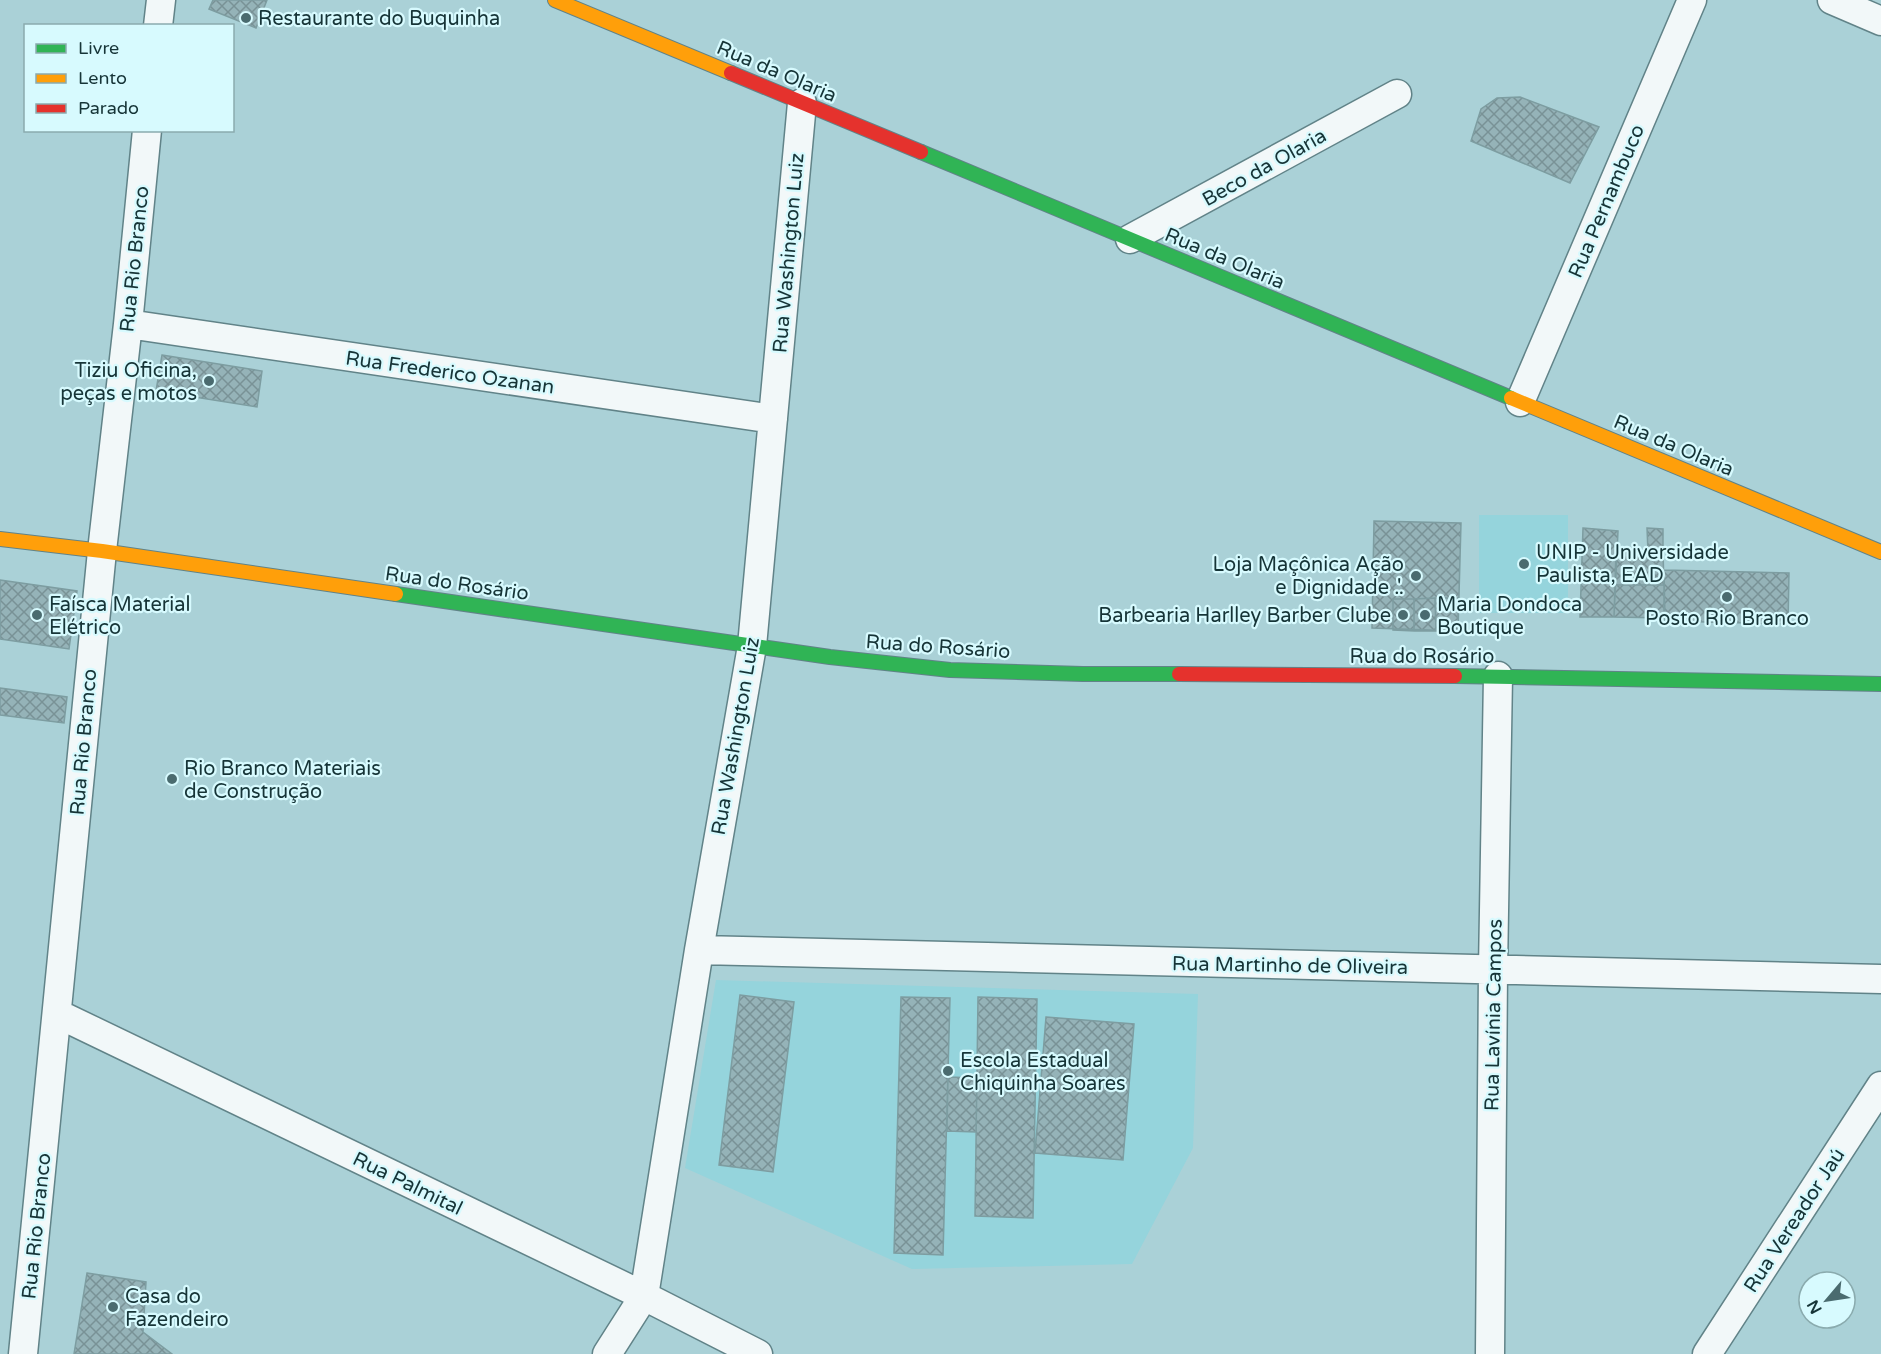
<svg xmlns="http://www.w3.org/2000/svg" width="1881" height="1354" font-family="'Varela Round',sans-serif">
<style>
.built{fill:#95d4dc}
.building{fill:url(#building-cross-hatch);stroke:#7d9da1;stroke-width:1.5}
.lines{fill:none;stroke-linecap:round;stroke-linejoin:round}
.street-casing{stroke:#618388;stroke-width:31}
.fast-casing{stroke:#618388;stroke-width:16}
.slow-casing{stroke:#618388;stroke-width:16}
.jam-casing{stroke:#618388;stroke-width:16}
.street{stroke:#f2f8f9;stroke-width:28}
.fast{stroke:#30b455;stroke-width:14}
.slow{stroke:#ff9f0a;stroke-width:14}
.jam{stroke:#e5322d;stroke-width:14}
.poi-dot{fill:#4a6b6f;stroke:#d7fafe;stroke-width:2}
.labels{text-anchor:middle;stroke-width:4.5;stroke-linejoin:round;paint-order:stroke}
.poi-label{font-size:20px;fill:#163437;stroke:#d7fafe;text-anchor:start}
.street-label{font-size:20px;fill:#163437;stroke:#d7fafe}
</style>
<defs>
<pattern id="building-cross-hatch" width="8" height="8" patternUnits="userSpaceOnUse" patternTransform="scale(1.5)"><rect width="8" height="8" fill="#95b3b8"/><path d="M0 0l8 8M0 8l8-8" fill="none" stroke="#799296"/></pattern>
</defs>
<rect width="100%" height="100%" fill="#aad1d7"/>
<path class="built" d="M1479,515H1568V613H1479Z
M716,980L1198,994L1193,1148L1132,1264L912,1269L685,1168Z"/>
<path class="building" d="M213,0H267L256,28L209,9Z
M1520,97L1599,127L1570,183L1471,141L1481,109L1497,98Z
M162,355L262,371L257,407L156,391Z
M1374,521L1461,523L1458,631L1372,628Z
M1583,528L1618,531L1614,617H1580Z
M1647,528L1663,529V552H1648Z
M1616,551L1663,552L1664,585H1615Z
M1664,570L1789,573L1788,624L1665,621Z
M0,580L77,591L69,649L0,639Z
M1615,585H1664V618L1614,617Z
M1435,598H1458V631H1436Z
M1435,598L1436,631H1414V599Z
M1393,599H1414V631L1393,630Z
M0,688L67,697L64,723L0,715Z
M740,995L794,1002L773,1172L719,1165Z
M901,997L950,998L943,1255L894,1253Z
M978,997L1037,999L1033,1218L975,1216Z
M1046,1017L1134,1024L1123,1160L1035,1153Z
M948,1077L977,1078L976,1132L947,1131Z
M87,1273L146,1282L143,1332L172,1354H74Z"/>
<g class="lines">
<defs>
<path id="street" d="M1832,0L1881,21
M158,26L161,0
M1130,239L1397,94
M128,324L773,419
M1520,402L1692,0
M699,950L1881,979
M58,1014L644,1296L758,1354
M23,1354L102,551L128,324L147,130
M607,1354L644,1296L699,950L752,646L802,103
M1490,1354L1493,970L1498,676
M1707,1354L1881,1086"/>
<path id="fast" d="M921,152L1511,398
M396,594L830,657L950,670L1083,674H1179
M1455,676L1881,684"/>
<path id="slow" d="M555,0L731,73
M1511,398L1881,552
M0,539L102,551L396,594"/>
<path id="jam" d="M731,73L921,152
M1179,674L1455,676"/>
</defs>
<use href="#street" class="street-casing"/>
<use href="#fast" class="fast-casing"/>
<use href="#slow" class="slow-casing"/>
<use href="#jam" class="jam-casing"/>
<use href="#street" class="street"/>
<use href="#fast" class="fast"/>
<use href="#slow" class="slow"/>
<use href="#jam" class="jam"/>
</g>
<g class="poi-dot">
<circle cx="246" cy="18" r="6"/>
<circle cx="209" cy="381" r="6"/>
<circle cx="1524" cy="564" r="6"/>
<circle cx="1416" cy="576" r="6"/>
<circle cx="1727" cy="597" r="6"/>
<circle cx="37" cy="615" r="6"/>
<circle cx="1403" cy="615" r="6"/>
<circle cx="1425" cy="615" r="6"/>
<circle cx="172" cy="779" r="6"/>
<circle cx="948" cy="1071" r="6"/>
<circle cx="113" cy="1307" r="6"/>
</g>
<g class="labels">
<g class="poi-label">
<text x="258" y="25">Restaurante do Buquinha</text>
<text x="197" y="377" text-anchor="end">Tiziu Oficina,<tspan x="197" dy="23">peças e motos</tspan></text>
<text x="1536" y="559">UNIP - Universidade<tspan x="1536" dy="23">Paulista, EAD</tspan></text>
<text x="1404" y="571" text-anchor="end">Loja Maçônica Ação<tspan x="1404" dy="23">e Dignidade .'.</tspan></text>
<text x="49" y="611">Faísca Material<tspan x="49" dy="23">Elétrico</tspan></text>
<text x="1437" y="611">Maria Dondoca<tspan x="1437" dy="23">Boutique</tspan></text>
<text x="1391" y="622" text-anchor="end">Barbearia Harlley Barber Clube</text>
<text x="1727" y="625" text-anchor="middle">Posto Rio Branco</text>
<text x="184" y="775">Rio Branco Materiais<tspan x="184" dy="23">de Construção</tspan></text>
<text x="960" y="1067">Escola Estadual<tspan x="960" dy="23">Chiquinha Soares</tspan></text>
<text x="125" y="1303">Casa do<tspan x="125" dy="23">Fazendeiro</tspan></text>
</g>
<g class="street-label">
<text transform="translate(777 71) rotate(23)" y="7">Rua da Olaria</text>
<text transform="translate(1264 167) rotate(-29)" y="7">Beco da Olaria</text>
<text transform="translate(1606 201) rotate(-67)" y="7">Rua Pernambuco</text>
<text transform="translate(788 253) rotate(-85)" y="7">Rua Washington Luiz</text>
<text transform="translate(1225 258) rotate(23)" y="7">Rua da Olaria</text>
<text transform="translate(134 259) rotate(-84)" y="7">Rua Rio Branco</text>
<text transform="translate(450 372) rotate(8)" y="7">Rua Frederico Ozanan</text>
<text transform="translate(1674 445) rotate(23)" y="7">Rua da Olaria</text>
<text transform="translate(457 583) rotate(8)" y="7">Rua do Rosário</text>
<text transform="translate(938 646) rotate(4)" y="7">Rua do Rosário</text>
<text x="1422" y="663">Rua do Rosário</text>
<text transform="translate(735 736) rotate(-80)" y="7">Rua Washington Luiz</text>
<text transform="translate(83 742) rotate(-85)" y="7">Rua Rio Branco</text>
<text transform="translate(1290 965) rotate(1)" y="7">Rua Martinho de Oliveira</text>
<text transform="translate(1493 1015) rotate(-89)" y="7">Rua Lavínia Campos</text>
<text transform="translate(408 1183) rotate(26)" y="7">Rua Palmital</text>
<text transform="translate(1794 1220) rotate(-57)" y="7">Rua Vereador Jaú</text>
<text transform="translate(36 1226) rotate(-84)" y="7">Rua Rio Branco</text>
</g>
</g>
<rect x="24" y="24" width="210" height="108" fill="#d7fafe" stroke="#8aabae" stroke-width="1.5"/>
<rect x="36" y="44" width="30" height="9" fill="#30b455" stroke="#8aabae" stroke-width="1.5"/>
<text x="78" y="54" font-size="18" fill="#163437">Livre</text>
<rect x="36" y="74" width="30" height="9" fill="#ff9f0a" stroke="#8aabae" stroke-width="1.5"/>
<text x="78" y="84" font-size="18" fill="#163437">Lento</text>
<rect x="36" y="104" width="30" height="9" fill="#e5322d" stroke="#8aabae" stroke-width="1.5"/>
<text x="78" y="114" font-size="18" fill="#163437">Parado</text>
<g transform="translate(1827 1300) rotate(241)"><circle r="28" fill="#d7fafe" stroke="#8aabae" stroke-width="1.5"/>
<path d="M0-4.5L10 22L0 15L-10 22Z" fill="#4a6b6f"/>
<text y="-9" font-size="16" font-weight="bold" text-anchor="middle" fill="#163437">N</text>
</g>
</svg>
